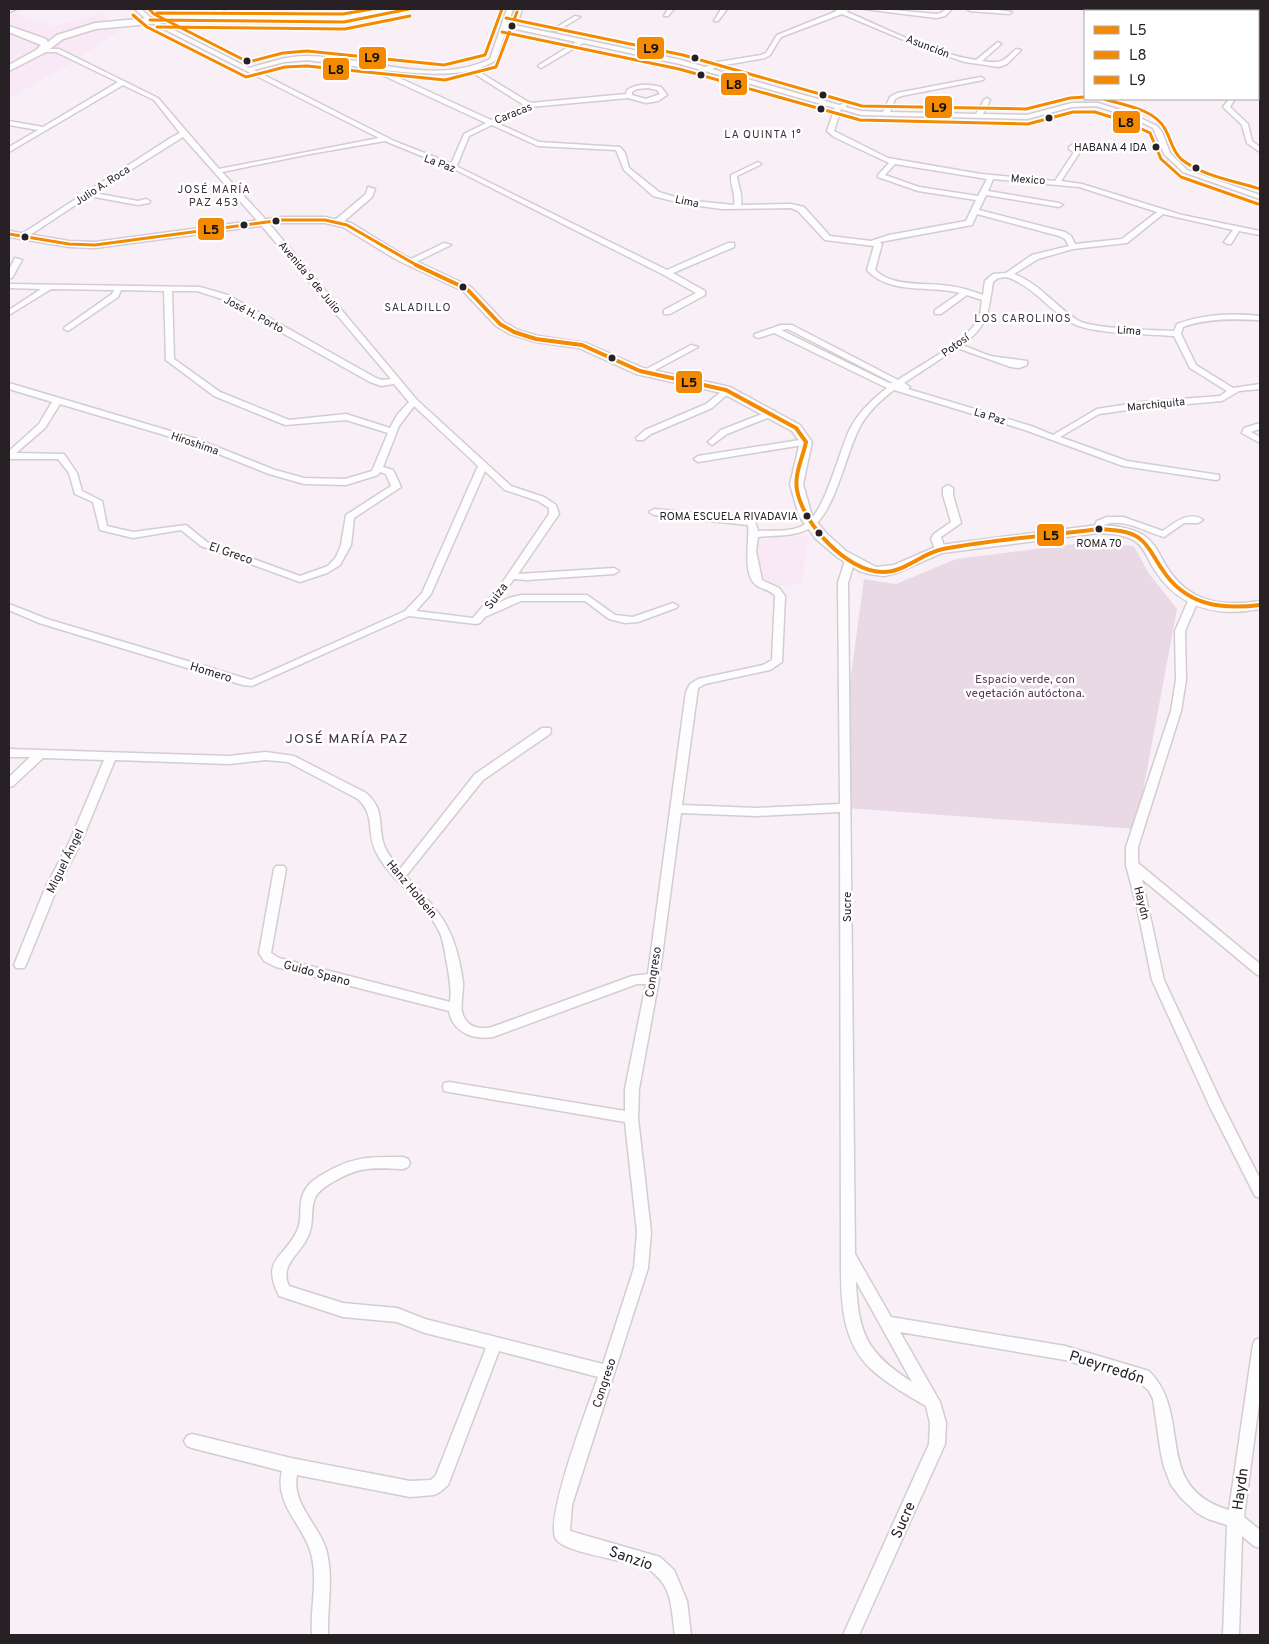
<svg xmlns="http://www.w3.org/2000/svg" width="1269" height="1644" font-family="Overpass,sans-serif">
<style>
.built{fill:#f9e8f6}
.green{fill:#e8d9e5}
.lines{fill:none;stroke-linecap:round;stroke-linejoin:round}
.minor-casing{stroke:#d3ccd2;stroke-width:3}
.secondary-casing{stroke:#d3ccd2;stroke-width:3}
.minor{fill:#fefdfe;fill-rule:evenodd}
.secondary{fill:#fefdfe;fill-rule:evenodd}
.bus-1-far1-casing{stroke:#fff;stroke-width:5.5}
.bus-1-casing{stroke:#fff;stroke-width:7}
.bus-2-casing{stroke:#fff;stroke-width:5.5}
.bus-3-casing{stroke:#fff;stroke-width:5.5}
.bus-1-far1{stroke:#f48a02;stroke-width:3}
.bus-1{stroke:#f48a02;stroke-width:4}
.bus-2{stroke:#f48a02;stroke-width:3}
.bus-3{stroke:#f48a02;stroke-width:3}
.bus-dot{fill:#272126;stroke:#fff;stroke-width:2}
.labels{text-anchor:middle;stroke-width:5;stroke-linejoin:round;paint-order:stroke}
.far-street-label{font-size:11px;fill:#272126;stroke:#fff}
.far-neighbourhood-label{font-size:11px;letter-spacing:1px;fill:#3e323c;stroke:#fff}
.bus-label{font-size:11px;fill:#272126;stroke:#fff;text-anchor:end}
.street-label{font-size:12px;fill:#272126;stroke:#fff}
.park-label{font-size:12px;fill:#5e395a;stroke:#fff}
.neighbourhood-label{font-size:14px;letter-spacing:1px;fill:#3e323c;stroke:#fff}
.near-street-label{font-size:15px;fill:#272126;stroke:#fff}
.line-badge{stroke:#fff;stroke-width:2}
.pale-badge-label{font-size:14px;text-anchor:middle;font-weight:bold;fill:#111}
</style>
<rect width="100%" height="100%" fill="#f9f0f7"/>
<path class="built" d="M9,11L54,26L103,13L120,30L66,66L9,99Z
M786,536H808L802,584L776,586L764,584L757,549L759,540Z"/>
<path class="green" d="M1090,542L1134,546L1148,572L1177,609L1136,829L846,808L843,734L864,579L896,584L956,559Z"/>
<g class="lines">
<defs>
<path id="minor" d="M9,9H16L9,12Z
M135,9H141L152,19L249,68C268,63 286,56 306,56C367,56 433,87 490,59L507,9H513L508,24L512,21L516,9H522L518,22L514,25L681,60L705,67L718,62L761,55L766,53L777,35L837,11L833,9H848L847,12C888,29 931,53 976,60L998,42L1001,44L1000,45L982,61C1002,64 1002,62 1016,49L1021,50L1007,64L999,67L965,62L923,48L842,14L781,37L770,55L765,58L719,66L712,69L839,105L847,103L848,104L845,107L861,111L883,112L890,97L897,93L981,77L984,79L983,80L901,96L895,99L890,112L976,114L984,100L987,98L990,100L983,114L1027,115L1072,103H1098L1132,114L1157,126L1162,132L1170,153L1187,170L1260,195V199L1183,172L1164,154L1153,128L1128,116L1096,106L1072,107L1027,119L861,115L841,109L834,131L888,158L981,174L1055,181L1074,152L1069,149V147L1076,142L1086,144L1089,149L1080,152L1061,181L1082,184L1182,215L1260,231V235L1239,231L1231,244H1228L1224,242L1233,230L1163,214L1127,243L1073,249L1038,259L1014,274C1041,284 1055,307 1079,321C1095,329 1153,330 1174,331L1177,324C1204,314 1232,313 1260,316V320C1234,319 1208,318 1183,327L1181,334L1196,365L1233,388L1260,384V389L1239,391L1222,401L1142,408L1099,414L1060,437L1127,461L1219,475V479L1216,480L1123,466L1025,430L894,390C882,399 870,410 862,423C846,449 836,514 810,528C795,537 775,535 758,537L756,551L762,580L779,588L785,596L782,662L770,670L705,684L698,688L682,805L756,808L840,804L838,583L845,560L850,557L853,558L855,560L848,583L855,1254L891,1317L1065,1346L1149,1371C1194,1416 1151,1487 1229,1510L1253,1345L1255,1340L1260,1338V1396L1244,1517L1260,1530V1548L1254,1546L1242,1536L1239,1635H1223L1227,1525L1208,1519L1197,1513L1181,1498L1171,1485L1164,1467L1161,1454L1153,1399L1149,1391L1139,1382L1065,1360L900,1332L940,1402L946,1423L945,1444L859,1635H843L929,1444L930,1423L926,1406C907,1395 888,1384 872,1370C839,1340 841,1294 841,1254L840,812L756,816L681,813L659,979L639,1089L638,1118L651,1232L648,1268L572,1505L570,1531L660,1557L674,1570L687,1601L691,1635H675C672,1618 673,1595 661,1581C658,1577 654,1573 650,1570C634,1560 560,1554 555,1537C547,1512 588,1406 598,1377L499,1351L450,1480L448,1485L440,1492L434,1495L410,1497L297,1475C291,1503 318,1524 326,1549C334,1577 327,1607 328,1635H312C310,1607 319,1577 310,1550C301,1523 274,1503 282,1471L192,1448L187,1446L184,1441L187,1436L192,1434L291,1458L410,1481L431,1480L436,1475L486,1348L425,1333L397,1322L343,1317L279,1296C261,1258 283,1260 297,1231C303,1220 298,1206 303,1194C308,1183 316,1178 325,1173C354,1156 371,1157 403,1157L408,1159L410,1163L408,1167L403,1169C372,1168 360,1166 333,1182C326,1186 318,1191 315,1198C309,1213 316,1225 305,1242C296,1257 280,1267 289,1286L343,1303L397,1308L425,1319L603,1364L634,1268L637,1232L625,1122L449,1092L444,1091L443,1087L444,1083L449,1082L625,1111V1089L646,984H637L493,1037C474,1040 453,1033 449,1011L276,967L264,961L259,953L274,869L276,866H284L286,869L271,953L279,958L450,1002C452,988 449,977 447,964C445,954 444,943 440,933C425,901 392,883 376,852C366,832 376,816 358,799L288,762L266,760L229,764L115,760L80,845L58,886L26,965L24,968H16L14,965L46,886L68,845L104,760L43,758L13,786L9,787V777L30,757H9V749L229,756L266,752L294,756L366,793C386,811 377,823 384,845C387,854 394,861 400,869L475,774L542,728H550L551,731L550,734L483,780L406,876C442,915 455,927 463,982C464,993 458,1010 465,1019C471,1029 482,1029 492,1027L632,976L648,974L686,692L690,684L698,679L763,665L772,660L775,596C770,589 761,590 755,584C742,572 750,539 748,525L654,515L649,512L654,509L739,517L755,521L758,531C773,530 794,533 807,523C826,508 838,455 849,431C857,414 871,400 887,388L774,333L758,338L754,336L755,334L781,325H792L898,380C918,366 969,340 978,319C981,314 981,306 982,300L967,295L941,314H935V310L960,293C931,285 889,295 867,270L874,246L825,240L798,211L791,208L722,209L685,204L653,196L624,170L616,150L538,146L492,125L469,136L458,163L456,166L667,270L728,243H734V247L673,273L705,291V295L670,314H664V310L696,293L664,275L456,170L385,141L310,154L222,172L267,221L417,400L511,486L544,497L556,505L559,514L518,574L614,568L619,571L614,574L527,580L514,579L494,605L509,598L521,595H587L615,615L633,617L673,603L678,606L676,608L638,622L625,623L609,619L585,601H521L485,617L480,623L476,624L409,616L252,686L243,685L39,623L9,610V604L47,619L251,680L405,611L422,593L478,466L414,406L399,426L383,467L393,470L401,487L354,518L351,545L340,565L327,573L300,582L201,546L181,530L133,538L100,530L93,502L75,494L69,473L58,459H9V451L39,424L52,402L9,389V383L197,439L275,470L304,478L345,479L372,471L388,433L346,420L285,425L214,396L166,360L164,291L121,290L118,297L68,331L64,329L65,327L112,294L114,290L51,289L9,315V310L41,289L9,288V284L200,287L228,295L376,378L382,380L391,379L261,225L183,137L94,193L138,201L146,199L150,201L149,203L138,205L89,196L24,239L17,237L172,137L180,133L154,100L123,85L9,152V147L38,130L9,125V121L43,127L118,82L56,52H43L40,50L41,49H59L158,98L219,169L379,138L148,21ZM511,28L576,42L539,65L538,66L541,68L583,43L680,64L835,108L827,131L834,137L889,163L878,175V177L918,191L976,200L966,221L889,235L871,241L830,236L804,207L791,204L741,205C743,193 738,187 737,176L760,165L761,164L758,162L731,175C730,186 736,193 734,205L685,200L659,192L629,168L625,153L620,147L539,142L497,123L530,107L628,98L646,103L658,101L667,95L661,87C649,84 638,83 627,90L626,94L530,103L476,70L495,61L506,31ZM307,60L375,69L378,73L486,123L464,134L452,162L450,163L394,141L254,70L284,62ZM382,70C411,73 440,76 470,71L524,105L491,120ZM648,88L657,90L660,94L646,99L632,95V92L637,89ZM1077,146L1081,147L1082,148H1076ZM895,164L981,178L987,179L978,196L919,187L885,175ZM993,179L1079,187L1157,212L1122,239L1075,244L1071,236L1065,232L979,210L986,195L1059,207L1063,205L1059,203L988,191ZM977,214L1059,236L1065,239L1069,246L1032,255L1006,273L993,274L985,281L983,295C972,291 961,287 949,286C925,282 894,288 875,270L882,244L880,242L972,225ZM1007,277C1035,287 1049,311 1074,324C1093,334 1150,334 1174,336L1190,368L1227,391L1220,396L1142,402L1097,409L1053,435L1031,426L908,389L910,387L904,383L957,348L1011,367L1019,368L1027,365V361L990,356L962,345C989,325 988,313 993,282L998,278ZM172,291H197L222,299L370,382L381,386L394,384L409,402L397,415L390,428L346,414L289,420L220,392L174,359ZM788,329L893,383H889L781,330ZM60,404L191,443L269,474L304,484L346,485L378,475L380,472L386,474L391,486L346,515L341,545L336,557L328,566L300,576L207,542L186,525L133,532L107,526L102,501L82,491L77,473L64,454L16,453L45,428ZM485,471L505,490L538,501L549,508V514L500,586L473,618L416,611L431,594ZM856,1281L912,1382C867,1353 858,1334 856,1281Z
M218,9H225L214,16L211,21H207L209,14Z
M668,9H674L668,16H664Z
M721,9H727L718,21H714Z
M864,9H882L936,14L941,13L946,9H952L945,16L936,18Z
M967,9H990L1012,12L1009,14L970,11Z
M1129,9H1136L1133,11H1126Z
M1211,9H1221L1226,11H1216Z
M575,16L580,17L557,31L552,30Z
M1258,20H1260V24H1258Z
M1258,64H1260V68H1258Z
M1229,99H1235L1230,107L1248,124L1252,141L1260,147V152L1247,143L1242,125L1223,107Z
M368,187L375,189L372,197L341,224H335V220L366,194Z
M444,243L451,245L412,264L405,262Z
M15,258L22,260L12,278H9V270Z
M691,345L698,347L648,374H645L641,372Z
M727,387L730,388V392L712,408L651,434L643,440H637L636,438L645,430L706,404Z
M772,410L775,411V415L727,434L712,445L708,442L721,430Z
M1260,423V429L1251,432L1260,437V443L1242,433L1244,428Z
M806,439L809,440V444L698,462L694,459L698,456Z
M948,485L953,488V495L961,523L941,537L945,549L940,552L935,549L931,539L934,534L951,522L943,495V488Z
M1107,517H1123L1163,531C1174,523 1189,510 1203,520L1198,523H1184L1164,537C1146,532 1123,517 1104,525L1101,531H1095L1093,529L1097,521Z
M1193,598L1198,601L1185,631L1186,680L1181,711L1138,847V863L1260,964V976L1256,974L1142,879L1164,980L1223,1106L1260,1179V1198L1255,1196L1210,1107L1152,980L1137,907L1126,865V847L1171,711L1176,680L1175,631L1188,601Z"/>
<path id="secondary" d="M385,9H403L339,22L192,20L96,29L63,39L46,52L9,71V65L36,50L41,45L9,32V26L46,39L48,42L57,35L95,23L192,14L339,16Z
M282,217H325L351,223L405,256L471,287L504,322L518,330L538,336L586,343L643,368L730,387L800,425L812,442L803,484L812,516L826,533L846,551L876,567L894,565L940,545L1098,525C1113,526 1130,527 1143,535C1156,543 1160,557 1168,569C1191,603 1222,607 1260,601V609C1217,617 1179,609 1154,569C1148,560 1145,548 1135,541C1124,534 1111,534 1098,533L942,553L896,573L884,576L869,574L859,571L837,557L816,539L799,516L790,484L800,442L792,431L722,393L636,374L579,348L536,342L510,334L496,326L463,291L397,260L343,227L325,223H282L95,248L69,247L9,237V231L69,241L95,242Z"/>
</defs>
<use href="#minor" class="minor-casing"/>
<use href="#secondary" class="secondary-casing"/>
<use href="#minor" class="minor"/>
<use href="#secondary" class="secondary"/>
<defs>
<path id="bus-1-far1" d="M150,20L344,22L409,9
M9,234L69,244L95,245L282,220H325L347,225L418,266"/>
<path id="bus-1" d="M416,265L467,289L500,324L514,332L536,339L582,345L640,371L726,390L796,428L806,442C803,457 794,474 797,490C803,524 847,572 883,572C905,572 922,553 943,549C994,539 1047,536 1098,529C1112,530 1127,530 1139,538C1150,546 1154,558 1162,569C1185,605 1220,610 1260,605"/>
<path id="bus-2" d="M133,15L147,27L246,77L285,67L307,66L445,80L496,67L517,12
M157,27L345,29L410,16
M502,32L679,69L860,120L1028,124L1073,112H1095L1127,122L1150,133L1161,159L1181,177L1258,204"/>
<path id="bus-3" d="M149,9L154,14L248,62L283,53L307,51L444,65L485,55L502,9
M157,13L343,14L372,9
M506,18L683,55L862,106L1026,109L1070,98L1085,97
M1104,99C1123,105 1155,109 1165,129C1171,139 1172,151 1181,159C1202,176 1235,181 1260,189"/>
</defs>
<use href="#bus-1-far1" class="bus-1-far1-casing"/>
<use href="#bus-1" class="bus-1-casing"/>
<use href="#bus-2" class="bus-2-casing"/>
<use href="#bus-3" class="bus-3-casing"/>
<use href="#bus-1-far1" class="bus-1-far1"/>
<use href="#bus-1" class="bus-1"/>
<use href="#bus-2" class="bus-2"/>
<use href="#bus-3" class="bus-3"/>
</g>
<g class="bus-dot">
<circle cx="512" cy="26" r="4.5"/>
<circle cx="695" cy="58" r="4.5"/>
<circle cx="247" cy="61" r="4.5"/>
<circle cx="701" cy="75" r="4.5"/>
<circle cx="823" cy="95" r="4.5"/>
<circle cx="821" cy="109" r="4.5"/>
<circle cx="1049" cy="118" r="4.5"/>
<circle cx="1156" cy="147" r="4.5"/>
<circle cx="1196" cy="168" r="4.5"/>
<circle cx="276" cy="221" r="4.5"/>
<circle cx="244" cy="225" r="4.5"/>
<circle cx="25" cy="237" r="4.5"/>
<circle cx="463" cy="287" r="4.5"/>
<circle cx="612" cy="358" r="4.5"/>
<circle cx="807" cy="516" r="4.5"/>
<circle cx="1099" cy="529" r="4.5"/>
<circle cx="819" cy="533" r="4.5"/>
</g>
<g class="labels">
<g class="far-street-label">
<text transform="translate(928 46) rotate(21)" y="4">Asunción</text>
<text transform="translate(513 113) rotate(-22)" y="4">Caracas</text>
<text transform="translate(440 163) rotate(20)" y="4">La Paz</text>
<text transform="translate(1028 179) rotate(4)" y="4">Mexico</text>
<text transform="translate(102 185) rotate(-33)" y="4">Julio A. Roca</text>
<text transform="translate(687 201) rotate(12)" y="4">Lima</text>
<text transform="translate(310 277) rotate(50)" y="4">Avenida 9 de Julio</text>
<text transform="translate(254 314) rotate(28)" y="4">José H. Porto</text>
<text transform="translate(1129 330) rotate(4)" y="4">Lima</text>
<text transform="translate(955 345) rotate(-36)" y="4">Potosí</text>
<text transform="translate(1156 404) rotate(-6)" y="4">Marchiquita</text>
<text transform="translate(990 416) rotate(17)" y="4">La Paz</text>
<text transform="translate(195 443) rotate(19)" y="4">Hiroshima</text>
</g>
<g class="far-neighbourhood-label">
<text x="763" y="138">LA QUINTA 1°</text>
<text x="214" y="193">JOSÉ MARÍA<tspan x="214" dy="13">PAZ 453</tspan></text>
<text x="418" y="311">SALADILLO</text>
<text x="1023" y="322">LOS CAROLINOS</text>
</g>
<g class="bus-label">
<text x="1147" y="151">HABANA 4 IDA</text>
<text x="798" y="520">ROMA ESCUELA RIVADAVIA</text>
<text x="1099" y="547" text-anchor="middle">ROMA 70</text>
</g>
<g class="street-label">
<text transform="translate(231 553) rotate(19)" y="4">El Greco</text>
<text transform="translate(496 596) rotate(-53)" y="4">Suiza</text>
<text transform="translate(211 672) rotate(17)" y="4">Homero</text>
<text transform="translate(65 861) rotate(-64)" y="4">Miguel Ángel</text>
<text transform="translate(412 889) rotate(50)" y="4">Hanz Holbein</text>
<text transform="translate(1142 903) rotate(76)" y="4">Haydn</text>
<text transform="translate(847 907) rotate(-90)" y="4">Sucre</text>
<text transform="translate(653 972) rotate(-81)" y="4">Congreso</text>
<text transform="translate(317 973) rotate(15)" y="4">Guido Spano</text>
<text transform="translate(604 1383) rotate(-72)" y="4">Congreso</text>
</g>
<g class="park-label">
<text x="1025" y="683">Espacio verde, con<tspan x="1025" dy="14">vegetación autóctona.</tspan></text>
</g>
<g class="neighbourhood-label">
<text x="347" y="743">JOSÉ MARÍA PAZ</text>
</g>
<g class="near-street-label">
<text transform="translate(1107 1367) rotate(18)" y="5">Pueyrredón</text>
<text transform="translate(1240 1489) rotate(-82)" y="5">Haydn</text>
<text transform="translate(903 1520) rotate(-66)" y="5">Sucre</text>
<text transform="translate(631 1558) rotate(19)" y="5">Sanzio</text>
</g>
</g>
<g class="line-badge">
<rect x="636" y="36" width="29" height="24" rx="5" fill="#f48a02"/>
<rect x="358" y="46" width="29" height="24" rx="5" fill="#f48a02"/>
<rect x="322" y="57" width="28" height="24" rx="5" fill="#f48a02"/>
<rect x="720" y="72" width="28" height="24" rx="5" fill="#f48a02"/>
<rect x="924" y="95" width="29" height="24" rx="5" fill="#f48a02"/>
<rect x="1112" y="110" width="29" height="24" rx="5" fill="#f48a02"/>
<rect x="197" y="217" width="28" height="24" rx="5" fill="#f48a02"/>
<rect x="675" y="370" width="28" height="24" rx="5" fill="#f48a02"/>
<rect x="1036" y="523" width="29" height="24" rx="5" fill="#f48a02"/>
</g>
<g class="pale-badge-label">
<text x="651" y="53">L9</text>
<text x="372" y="62">L9</text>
<text x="336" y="74">L8</text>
<text x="734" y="89">L8</text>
<text x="939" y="112">L9</text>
<text x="1126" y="127">L8</text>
<text x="211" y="234">L5</text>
<text x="689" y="387">L5</text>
<text x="1051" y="540">L5</text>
</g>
<rect width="1269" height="1644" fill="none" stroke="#272126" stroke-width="20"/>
<rect x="1084" y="10" width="175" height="90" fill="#ffffff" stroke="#a9a6a8"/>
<rect x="1094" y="26" width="25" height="8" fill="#f48a02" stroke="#a9a6a8"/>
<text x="1129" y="35" font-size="15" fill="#272126">L5</text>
<rect x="1094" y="51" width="25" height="8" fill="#f48a02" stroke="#a9a6a8"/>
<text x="1129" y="60" font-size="15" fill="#272126">L8</text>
<rect x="1094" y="76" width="25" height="8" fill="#f48a02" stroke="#a9a6a8"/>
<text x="1129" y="85" font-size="15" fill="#272126">L9</text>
</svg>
